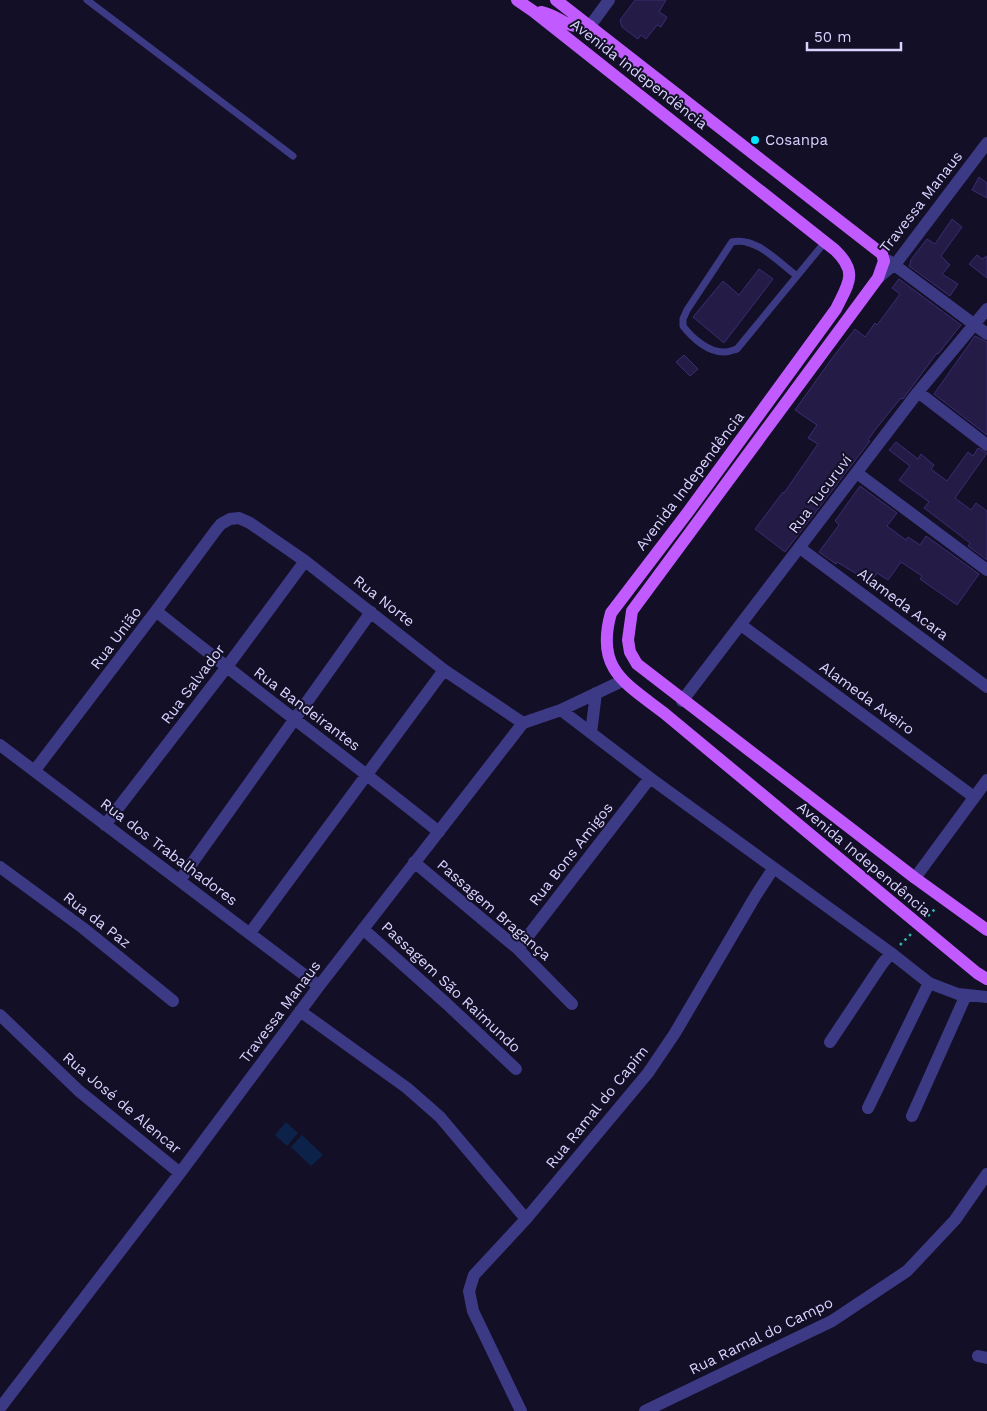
<svg xmlns="http://www.w3.org/2000/svg" width="987" height="1411" font-family="'Work Sans',sans-serif">
<style>
.water{fill:#0c2248}
.building{fill:#241b47;stroke:#3b2d73}
.lines{fill:none;stroke-linecap:round;stroke-linejoin:round}
.path{stroke:#2fb8b0;stroke-width:2.5;stroke-dasharray:2.5 4;stroke-linecap:butt}
.service{stroke:#3d3a85;stroke-width:7}
.minor{stroke:#3d3a85;stroke-width:12}
.primary{stroke:#c25bff;stroke-width:12}
.poi-dot{fill:#00e5ff;stroke:#130f26;stroke-width:2}
.labels{text-anchor:middle;stroke-width:4;stroke-linejoin:round;paint-order:stroke}
.street-label{font-size:15px;fill:#d9d4ff;stroke:#130f26}
.poi-label{font-size:15px;fill:#d9d4ff;stroke:#130f26;text-anchor:start}
</style>
<rect width="100%" height="100%" fill="#130f26"/>
<path class="water" d="M286,1122L298,1133L287,1146L275,1135Z
M302,1135L323,1155L311,1166L291,1147Z"/>
<path class="building" d="M635,0H666L659,12L667,17L661,27L657,25L646,39L641,35L638,39L622,27L620,20Z
M979,177L987,183V198L972,190Z
M952,219L962,227L941,256L950,265L942,274L958,284L950,296L909,266L911,262L910,261L927,239L935,244Z
M977,255L982,259L987,256V278L969,264Z
M759,269L773,279L724,343L693,317L723,281L739,295Z
M899,279L961,325L938,354L937,353L903,399L901,398L896,404L875,430L868,440L870,441L785,552L755,529L783,492L784,493L818,444L808,438L817,425L795,410L833,357L855,329L865,337L875,323L877,325L900,294L892,288Z
M975,336L987,342V435L934,394Z
M684,355L698,369L690,376L676,362Z
M896,442L918,459L921,454L934,465L931,469L947,481L968,452L973,456L978,448L987,453L955,498L971,510L976,503L987,511V560L968,546L970,543L924,508L929,502L899,480L910,466L889,450Z
M860,486L897,513L887,526L906,540L908,537L920,545L926,536L979,574L957,605L920,579L922,576L901,562L888,580L877,573L870,582L837,562L836,564L819,552L839,525L835,521Z"/>
<g class="lines">
<path class="path" d="M928,916L936,908
M900,945L912,933"/>
<path class="service" d="M87,0L293,156
M797,276C779,263 756,236 732,242L687,310L683,319V326C692,338 709,353 725,352C729,352 733,350 737,349L825,242"/>
<path class="minor" d="M590,26L609,0
M889,261L987,334
M878,278L897,262L987,143
M918,392L987,445
M857,473L987,570
M800,548L987,687
M156,611C249,686 346,757 439,832
M741,625L974,797
M682,701L918,392L987,309
M561,710L650,778L891,953L929,983L958,994L987,997
M591,733L596,693
M0,745L319,986
M35,770L156,611L216,530L221,524L230,519L239,518L250,523L305,561L444,670L523,723
M105,825L226,668L305,561
M414,862L518,949L572,1004
M0,867L83,928L173,1001
M915,878L987,780
M180,880L371,612
M363,929L447,1004L516,1069
M250,933L444,670
M518,949L650,778
M300,1011L407,1088L440,1117L526,1219
M0,1015L79,1091L180,1173
M830,1042L882,964L891,953
M868,1108L929,983
M912,1116L966,995
M978,1356L987,1358
M0,1408L180,1173L319,986L523,723L561,710L622,681
M521,1411L473,1311L469,1291L474,1275L526,1219L648,1073L675,1033L756,895L773,869
M645,1411L832,1321L907,1271L955,1220L987,1174"/>
<path class="primary" d="M517,0L533,11L835,250C859,273 848,284 836,309L688,512L611,613C595,669 625,683 664,713L977,973L987,979
M556,0L882,254L884,261L878,278L632,611L628,640L630,652L637,664L915,878L987,930
M541,12C561,16 566,30 590,26"/>
</g>
<circle class="poi-dot" cx="755" cy="140" r="5"/>
<g class="labels">
<g class="street-label">
<text transform="translate(639 74) rotate(38)" y="5">Avenida Independência</text>
<text transform="translate(921 202) rotate(-52)" y="5">Travessa Manaus</text>
<text transform="translate(690 481) rotate(-53)" y="5">Avenida Independência</text>
<text transform="translate(820 494) rotate(-53)" y="5">Rua Tucuruví</text>
<text transform="translate(384 601) rotate(38)" y="5">Rua Norte</text>
<text transform="translate(903 604) rotate(37)" y="5">Alameda Acara</text>
<text transform="translate(116 638) rotate(-53)" y="5">Rua União</text>
<text transform="translate(193 684) rotate(-53)" y="5">Rua Salvador</text>
<text transform="translate(867 698) rotate(36)" y="5">Alameda Aveiro</text>
<text transform="translate(307 709) rotate(37)" y="5">Rua Bandeirantes</text>
<text transform="translate(169 852) rotate(37)" y="5">Rua dos Trabalhadores</text>
<text transform="translate(571 854) rotate(-52)" y="5">Rua Bons Amigos</text>
<text transform="translate(864 859) rotate(40)" y="5">Avenida Independência</text>
<text transform="translate(494 910) rotate(41)" y="5">Passagem Bragança</text>
<text transform="translate(97 920) rotate(38)" y="5">Rua da Paz</text>
<text transform="translate(451 987) rotate(43)" y="5">Passagem São Raimundo</text>
<text transform="translate(280 1012) rotate(-53)" y="5">Travessa Manaus</text>
<text transform="translate(122 1103) rotate(40)" y="5">Rua José de Alencar</text>
<text transform="translate(597 1107) rotate(-51)" y="5">Rua Ramal do Capim</text>
<text transform="translate(761 1336) rotate(-26)" y="5">Rua Ramal do Campo</text>
</g>
<g class="poi-label">
<text x="765" y="145">Cosanpa</text>
</g>
</g>
<path d="M807 42v8h94v-8" fill="none" stroke="#d9d4ff" stroke-width="2.5"/>
<text x="814" y="42" font-size="15" fill="#d9d4ff" stroke="#130f26" stroke-width="4" paint-order="stroke">50 m</text>
</svg>
